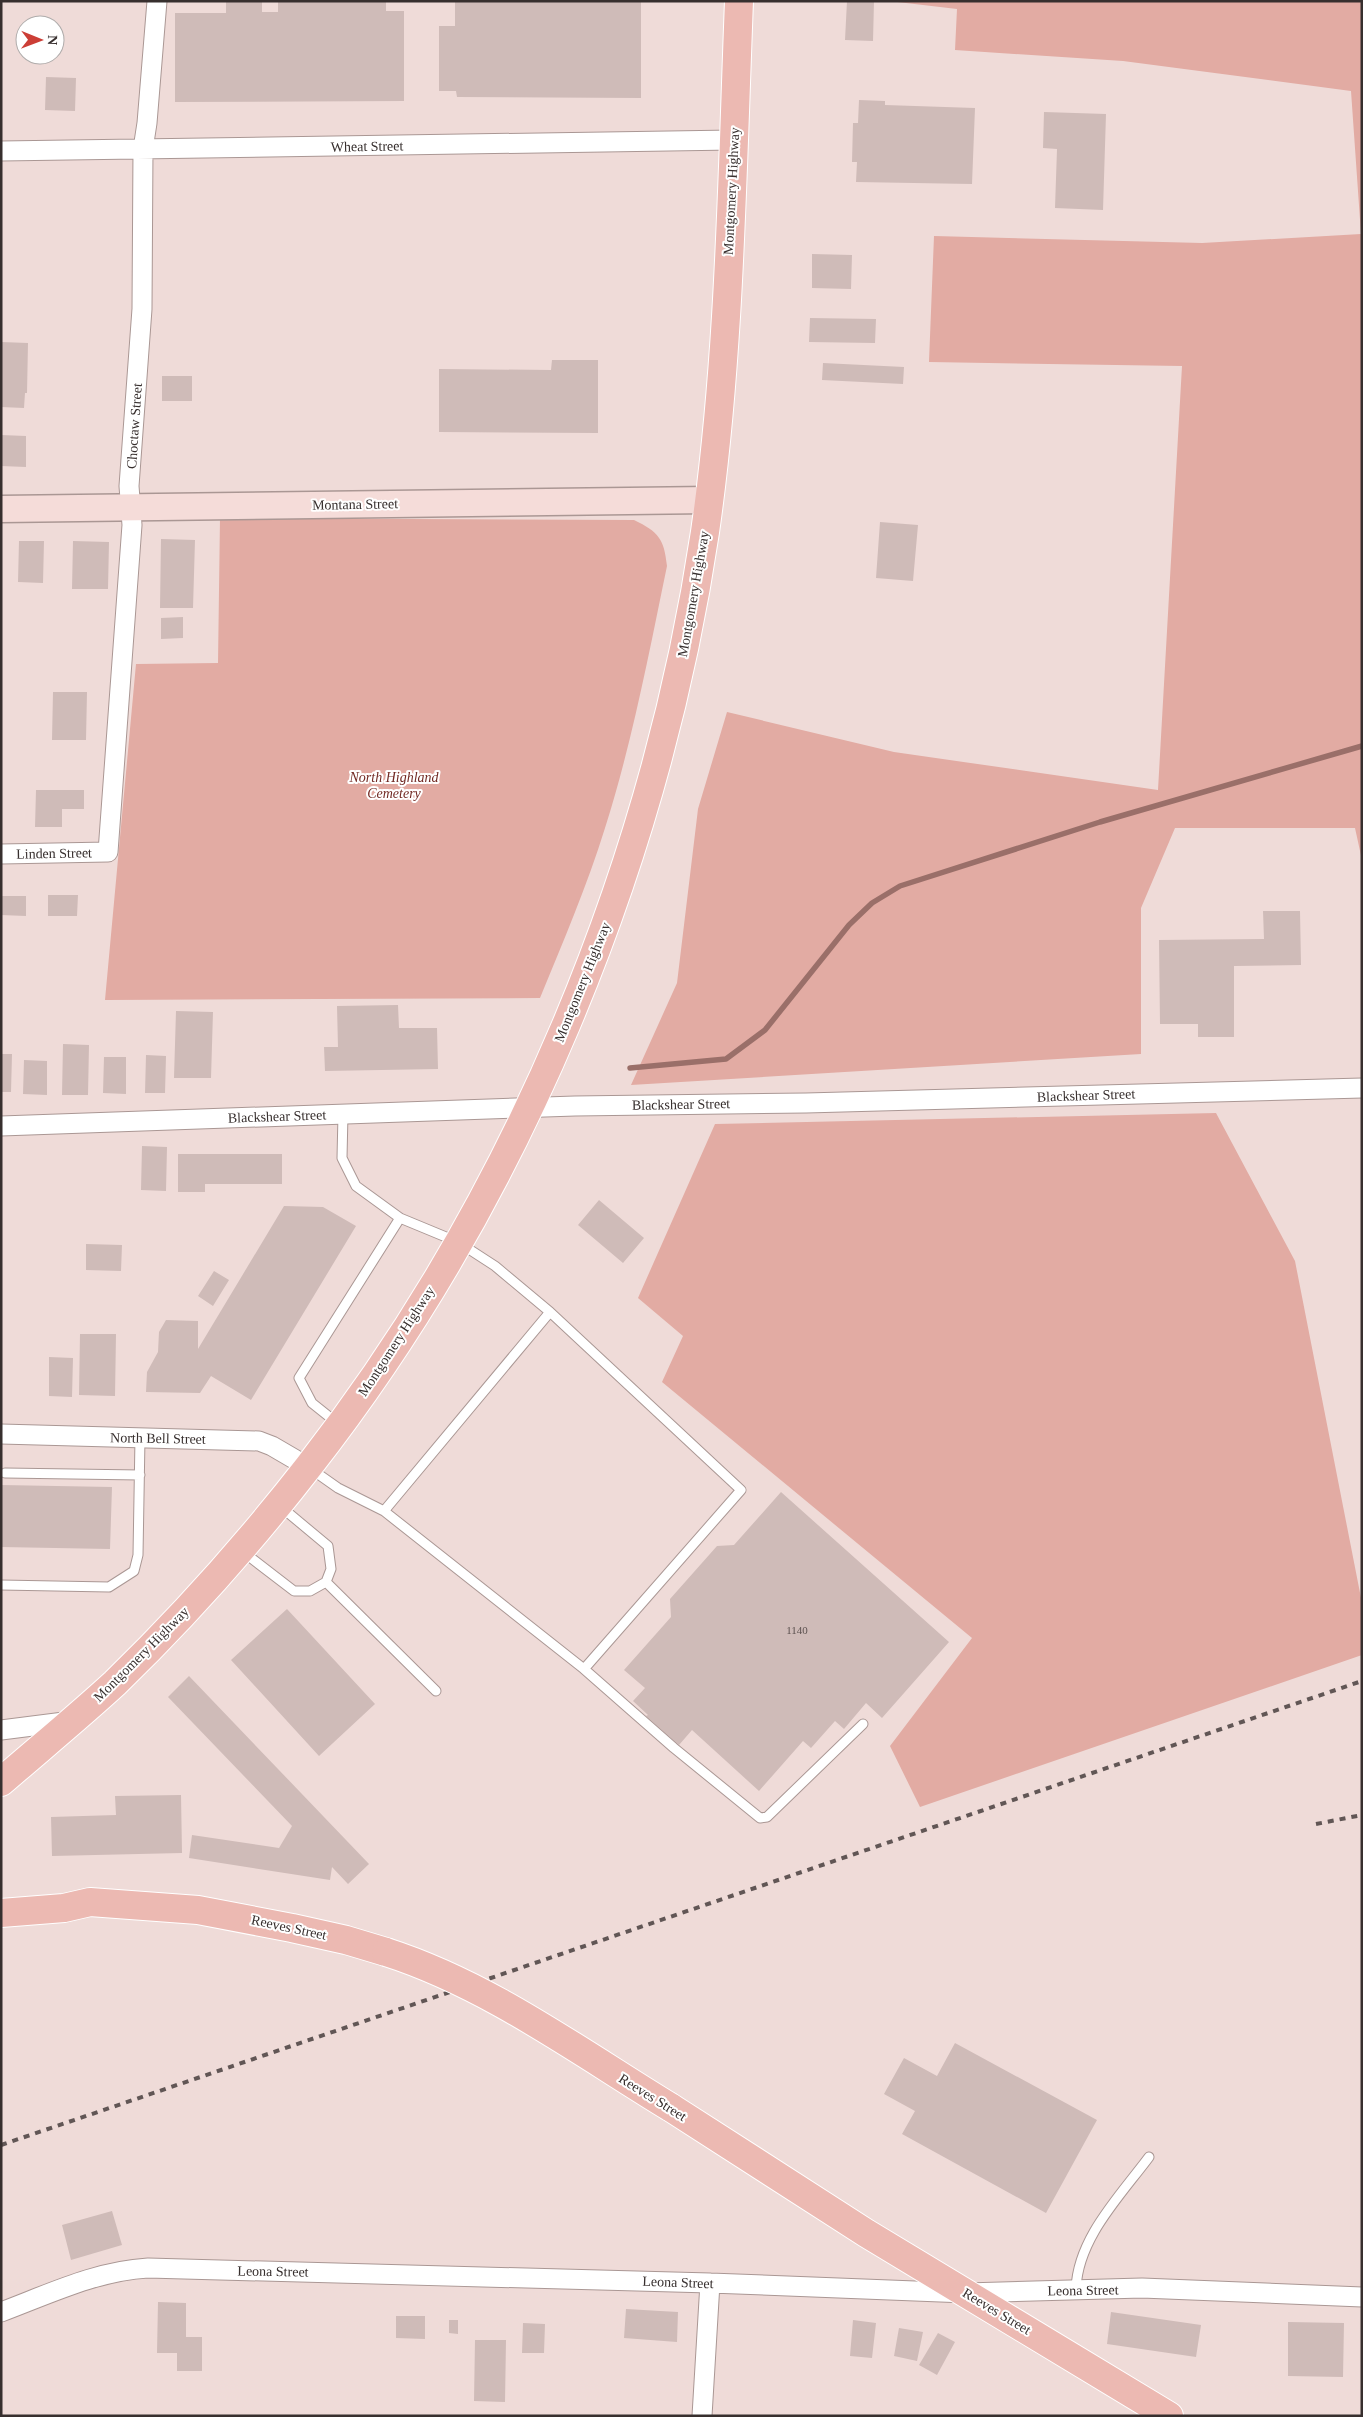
<svg xmlns="http://www.w3.org/2000/svg" width="1363" height="2417" font-family="Georgia,serif">
<style>
.green{fill:#e2aba3}
.lines{fill:none;stroke-linecap:round;stroke-linejoin:round}
.stream{stroke:#9a6f69;stroke-width:5.5}
.building{fill:#cfbbb8}
.lane-casing{stroke:#aa9794;stroke-width:11}
.street-casing{stroke:#aa9794;stroke-width:21}
.secondary-casing{stroke:#aa9794;stroke-width:29}
.primary-casing{stroke:#fff;stroke-width:30}
.lane{stroke:#fff;stroke-width:9}
.street{stroke:#fff;stroke-width:19}
.secondary{stroke:#f5dcd9;stroke-width:26}
.primary{stroke:#ecb9b2;stroke-width:28}
.rail{stroke:#615655;stroke-width:4;stroke-dasharray:6 6;stroke-linecap:butt}
.primary-bridge-casing{stroke:#fff;stroke-width:30;stroke-linecap:butt}
.primary-bridge{stroke:#ecb9b2;stroke-width:28}
.labels{text-anchor:middle;stroke-width:4;stroke-linejoin:round;paint-order:stroke}
.number-label{font-size:11px;fill:#5d5250}
.street-label{font-size:14px;fill:#372f2e;stroke:#fff}
.park-label{font-size:14px;font-style:italic;fill:#722a24;stroke:#fff}
</style>
<rect width="100%" height="100%" fill="#efdbd8"/>
<path class="green" d="M889,1H1362V860L1355,828H1175L1141,908V1054L631,1085L677,983L698,809L727,712L894,752L1158,790L1182,366L929,362L934,236L1202,243L1361,234L1351,91L1123,61L955,50L957,9Z
M220,518L634,520C659,532 664,539 667,566C649,653 632,743 605,828C587,886 563,942 540,998L105,1000L136,664L218,663Z
M1216,1113L1295,1261L1362,1603V1655L920,1807L890,1746L972,1638L662,1382L683,1336L638,1298L715,1124Z"/>
<g class="lines">
<path class="stream" d="M630,1068L726,1059L765,1030L849,925L872,903L900,886L1100,822L1362,746"/>
</g>
<path class="building" d="M226,1H262V12H278V1H386V11H404V101L175,102V13H226Z
M455,1H641V98L457,97L456,91H439V26H455Z
M847,1H874L873,41L845,40Z
M46,77L76,78L75,111L45,110Z
M859,100L885,101V105L975,108L972,184L856,182L857,162H852L853,123H858Z
M1044,112L1106,114L1103,210L1055,208L1057,149L1043,148Z
M812,254L852,255L851,289L812,288Z
M810,318L876,319L875,343L809,342Z
M1,342L28,343L27,393H25L24,408L1,407Z
M552,360H598V433L439,432V369L551,370Z
M823,363L904,367L903,384L822,380Z
M162,376H192V401H162Z
M1,435L26,436V467L1,466Z
M880,522L918,525L913,581L876,578Z
M161,539L195,540L193,608H160Z
M19,541H44L43,583L18,582Z
M73,541L109,542L108,589H72Z
M183,617V638L161,639V618Z
M53,692H87L86,740H52Z
M36,790H84V809H62V827H35Z
M48,895H78L77,916H48Z
M1,896H26V916L1,915Z
M1263,911H1300L1301,965L1234,966V1037H1198V1024H1160L1159,940L1264,939Z
M398,1005L399,1028H437L438,1069L325,1071L324,1047H338L337,1006Z
M176,1011L213,1012L211,1078H174Z
M63,1044L89,1045L88,1095H62Z
M1,1054H12L11,1092H1Z
M146,1055L166,1056L165,1093H145Z
M104,1057H126V1094L103,1093Z
M24,1060L47,1061V1095L23,1094Z
M142,1146L167,1147L166,1191L141,1190Z
M178,1154H282V1184H205V1192H178Z
M599,1200L644,1238L623,1263L578,1225Z
M284,1206L323,1207L356,1226L251,1400L211,1376L200,1393L146,1392L147,1372L158,1352L159,1332L166,1320L198,1321V1349Z
M86,1244L122,1245L121,1271L86,1270Z
M214,1271L229,1280L213,1306L198,1296Z
M80,1334H116L115,1396L79,1395Z
M49,1357L73,1358L72,1397L49,1396Z
M1,1485L112,1487L110,1549L1,1547Z
M781,1492L949,1642L882,1718L866,1703L844,1729L835,1721L811,1748L803,1741L759,1791L692,1730L679,1745L646,1716L648,1715L633,1701L645,1688L624,1670L671,1617L670,1599L717,1546L734,1545Z
M287,1609L375,1704L319,1756L231,1660Z
M189,1676L369,1864L348,1884L332,1867L330,1880L189,1858L192,1835L279,1848L292,1826L168,1697Z
M181,1795L182,1853L52,1856L51,1817L116,1815L115,1796Z
M955,2043L1097,2120L1046,2213L902,2134L915,2111L884,2094L904,2058L937,2076Z
M112,2211L122,2245L71,2260L62,2225Z
M158,2302L186,2303V2337H202V2371H177V2353H157Z
M626,2309L678,2312L677,2342L624,2338Z
M1111,2312L1201,2325L1196,2357L1107,2344Z
M396,2316H425V2339L396,2338Z
M449,2320H458V2334L449,2333Z
M853,2320L876,2323L872,2358L850,2356Z
M1288,2322L1344,2323L1343,2377L1288,2376Z
M523,2323L545,2324L544,2353H522Z
M899,2328L923,2332L917,2361L894,2356Z
M938,2333L955,2342L937,2375L919,2365Z
M475,2340H506L505,2402L474,2401Z"/>
<g class="lines">
<defs>
<path id="lane" d="M343,1114L342,1158L356,1186L400,1218
M311,1469L338,1488L384,1511L584,1669L741,1490L550,1312L495,1266L458,1242L400,1218L299,1378L312,1403L337,1423
M5,1473L140,1475
M280,1506L328,1546L331,1569L326,1582
M384,1511L550,1312
M242,1551L294,1591H310L326,1582L436,1691
M1,1585L109,1587L134,1571L138,1555L140,1438
M584,1669L674,1748L760,1818L767,1817L863,1724
M1076,2290C1077,2239 1120,2196 1149,2157"/>
<path id="street" d="M1,151L733,140
M1,854L108,852L132,525L129,486L142,309L143,149L147,123L157,1
M1,1126L575,1106L806,1103L1362,1088
M1,1434L259,1441L272,1446L308,1467
M1,1730L72,1721
M1,2312C49,2294 96,2271 148,2268L710,2283L966,2293L1142,2288L1362,2297
M702,2416L710,2283"/>
<path id="secondary" d="M1,509L709,500"/>
<path id="primary" d="M1,1782C39,1749 78,1717 115,1683C184,1616 250,1542 309,1466C517,1200 655,866 705,532C730,357 732,178 739,1
M1,1913L64,1908L90,1902L198,1910L292,1928L346,1940L386,1952
M670,2107L866,2233L1169,2416"/>
</defs>
<use href="#lane" class="lane-casing"/>
<use href="#street" class="street-casing"/>
<use href="#secondary" class="secondary-casing"/>
<use href="#primary" class="primary-casing"/>
<use href="#lane" class="lane"/>
<use href="#street" class="street"/>
<use href="#secondary" class="secondary"/>
<use href="#primary" class="primary"/>
<path class="rail" d="M1316,1824L1362,1815
M1,2145L1362,1681"/>
<defs>
<path id="primary-bridge" d="M386,1952C489,1985 578,2051 670,2107"/>
</defs>
<use href="#primary-bridge" class="primary-bridge-casing"/>
<use href="#primary-bridge" class="primary-bridge"/>
</g>
<g class="labels">
<g class="number-label">
<text x="797" y="1634">1140</text>
</g>
<g class="street-label">
<text transform="translate(367 146) rotate(-1)" y="5">Wheat Street</text>
<text transform="translate(731 191) rotate(-87)" y="5">Montgomery Highway</text>
<text transform="translate(134 426) rotate(-86)" y="5">Choctaw Street</text>
<text transform="translate(355 504) rotate(-1)" y="5">Montana Street</text>
<text transform="translate(693 594) rotate(-80)" y="5">Montgomery Highway</text>
<text transform="translate(54 853) rotate(-1)" y="5">Linden Street</text>
<text transform="translate(582 982) rotate(-68)" y="5">Montgomery Highway</text>
<text transform="translate(1086 1095) rotate(-2)" y="5">Blackshear Street</text>
<text transform="translate(681 1104) rotate(-1)" y="5">Blackshear Street</text>
<text transform="translate(277 1116) rotate(-2)" y="5">Blackshear Street</text>
<text transform="translate(396 1341) rotate(-57)" y="5">Montgomery Highway</text>
<text transform="translate(158 1438) rotate(1)" y="5">North Bell Street</text>
<text transform="translate(141 1654) rotate(-45)" y="5">Montgomery Highway</text>
<text transform="translate(289 1927) rotate(12)" y="5">Reeves Street</text>
<text transform="translate(653 2097) rotate(32)" y="5">Reeves Street</text>
<text transform="translate(273 2271) rotate(1)" y="5">Leona Street</text>
<text transform="translate(678 2282) rotate(2)" y="5">Leona Street</text>
<text transform="translate(1083 2290) rotate(-1)" y="5">Leona Street</text>
<text transform="translate(997 2311) rotate(31)" y="5">Reeves Street</text>
</g>
<g class="park-label">
<text x="394" y="782">North Highland<tspan x="394" dy="16">Cemetery</tspan></text>
</g>
</g>
<rect width="1363" height="2417" fill="none" stroke="#372f2e" stroke-width="5"/>
<g transform="translate(40 40) rotate(91)"><circle r="24" fill="#ffffff" stroke="#afacab"/>
<path d="M0-4L9 19L0 12L-9 19Z" fill="#cc3e36"/>
<text y="-8" font-size="14" font-weight="bold" text-anchor="middle" fill="#372f2e">N</text>
</g>
</svg>
